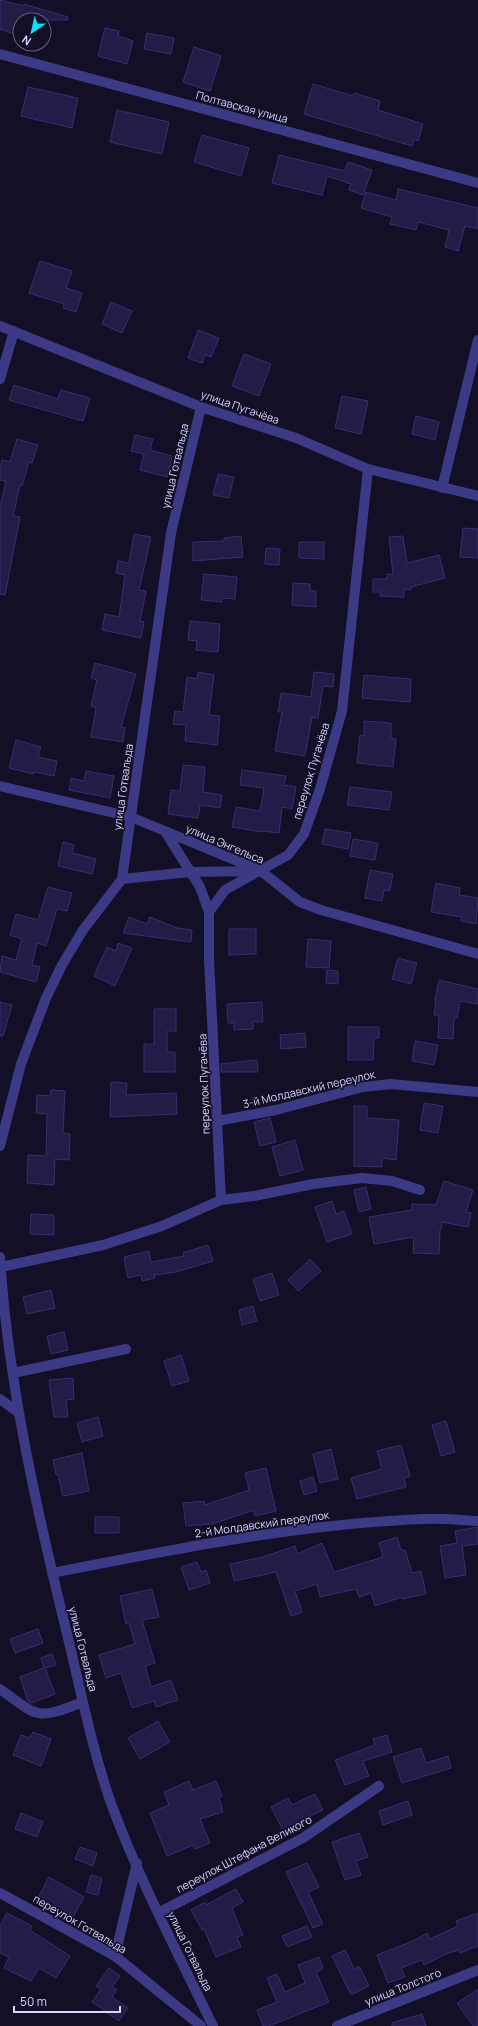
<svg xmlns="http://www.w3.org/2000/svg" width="478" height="2026" font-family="Manrope,sans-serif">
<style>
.building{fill:#241b47;stroke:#3b2d73}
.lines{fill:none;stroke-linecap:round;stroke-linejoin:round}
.minor{stroke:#3d3a85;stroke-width:10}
.labels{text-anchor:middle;stroke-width:3;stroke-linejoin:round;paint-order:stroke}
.street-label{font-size:11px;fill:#d9d4ff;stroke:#130f26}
</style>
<rect width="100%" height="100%" fill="#130f26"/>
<path class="building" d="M0,0L24,6V4L68,17V20H20V36L0,29Z
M105,28L119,31L118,36L133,41L127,64L98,56Z
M147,33L174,38L171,54L144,49Z
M194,47L221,56L210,91L183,82Z
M313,84L353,96L354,93L380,101L378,110L423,124L418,141L414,139L412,146L304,114Z
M28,87L78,98L72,128L21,116Z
M117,110L169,122L162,154L110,142Z
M202,135L249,148L241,176L194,162Z
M279,155L345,171L348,162L372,170L363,195L349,190L351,184L327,176L322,195L272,183Z
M398,189L478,208V229L465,226L458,251L445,247L449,230L418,222L416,230L390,224L392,217L361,208L366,192L396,200Z
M40,261L72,271L66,288L82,293L76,312L63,308L64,304L29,293Z
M111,302L132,311L122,333L102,324Z
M198,330L219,338L211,357L205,355L202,363L188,358Z
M244,354L271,364L259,396L232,386Z
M14,385L58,399L61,390L90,398L83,421L9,400Z
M342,396L368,401L361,434L335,428Z
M416,416L439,422L435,440L412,434Z
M135,435L153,439L150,450L172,456L167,477L140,470L144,454L131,451Z
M17,439L38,445L32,463L29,462L22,486L20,485L13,516L20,517L5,595L0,594V507L6,481L0,480V467L2,460L10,462Z
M218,474L234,477L229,498L213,495Z
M463,528L478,529V558L460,557Z
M134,534L151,537L139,590L146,591L140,621L144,622L141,638L102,630L105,614L119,617L125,575L116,573L118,561L129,563Z
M241,536L243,557L193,561V542L224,541V538Z
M403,536L407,563L439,555L445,578L411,587V590L404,589V597L380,596V592H373V579H387V574H393L389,537Z
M299,542H324V559L299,558Z
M266,548L280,549L279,565L265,564Z
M204,574L237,577L235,599L222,598V602L201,600Z
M293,583L310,584V591H316V607L292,605Z
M190,621L220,624L218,652L196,650L197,641L188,640Z
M95,663L136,674L121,727L125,728L123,742L91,737L96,708L91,706L97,680L91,678Z
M198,672L214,675L209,715L220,716L217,745L185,741L186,725L173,724L175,711L183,712L187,677L197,679Z
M314,672L334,674L333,687L323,686L318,718L312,717L305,756L275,751L282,712H278L281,693L311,697Z
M364,675L411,679L410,702L362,698Z
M364,721L391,723V738L396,739L393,767L357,763L360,735L364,736Z
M16,740L41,747L38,757L57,761L54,776L34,772V774L9,768Z
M183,765L205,767L203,792L222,795L220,808L200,805L198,818L168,814L171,790L180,791Z
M242,770L286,776L284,785L296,787L292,809L282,807L279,833L262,831L261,832L232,827L236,807L260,811L264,788L240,785Z
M86,771L114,776L110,798L69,790L71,778L84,781Z
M350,787L392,792L389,810L347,805Z
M325,829L351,833L348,849L322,844Z
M353,839L378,843L375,860L350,856Z
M63,842L74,845L72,853L96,859L92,874L58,866Z
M370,870L393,874L390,891L384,890L382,901L365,898Z
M436,883L460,888L459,895L478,898L476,924L461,921L462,917L431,912Z
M48,887L72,893L67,911L57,909L46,946L37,943L32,965L40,967L36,982L0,972L2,956L16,960L22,939L10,935L16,914L38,920Z
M129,917L147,924L150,917L177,928L192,930L191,942L123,933Z
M229,929H256V954L229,955Z
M308,939L331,941L329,968L306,967Z
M118,943L132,948L115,986L94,976L107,947L116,951Z
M398,958L417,963L411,984L392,979Z
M327,970L338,971V984L326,983Z
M439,980L478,989V1004L460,1001L457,1018H454L453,1039L438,1038L439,1015H434L436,1000H435Z
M0,1002L12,1005L3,1036H0Z
M262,1002L263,1022H253V1029L234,1030V1023H228L227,1004Z
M154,1009H176V1031H167V1052H175V1072H144V1044H154Z
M348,1027H379V1038H374L373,1060H348Z
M305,1033L306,1047L281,1049L280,1035Z
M415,1041L438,1045L434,1065L412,1061Z
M257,1060L258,1072H221V1064Z
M111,1082L127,1083L126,1095L176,1093L177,1114L110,1117Z
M51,1090L65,1091L63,1133L70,1134L69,1160L55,1159L54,1185L27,1183L28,1155L46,1156L47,1114L36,1113L37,1095L50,1096Z
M424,1103L443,1106L438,1133L420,1130Z
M354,1106H367V1118L399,1120L396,1160L382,1158V1167L354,1166Z
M270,1118L276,1142L260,1146L254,1122Z
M295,1140L303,1170L280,1176L272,1147Z
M444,1181L473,1190L466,1212L471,1213L468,1227L442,1222L441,1229H440L439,1254L413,1253L414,1237L374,1244L369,1217L412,1210V1204L436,1205Z
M366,1187L371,1209L359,1212L354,1190Z
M332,1201L336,1214L344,1211L352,1234L327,1242L315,1207Z
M31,1214L54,1215V1235L30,1234Z
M208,1245L213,1261L176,1272L154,1275L155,1278L142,1281L141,1275L128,1278L124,1257L149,1251L151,1262L184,1256L183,1253Z
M310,1259L321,1271L298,1291L288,1280Z
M272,1273L279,1295L260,1301L253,1279Z
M51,1290L55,1308L27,1314L23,1297Z
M253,1306L257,1321L242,1325L239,1310Z
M64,1332L68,1350L51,1354L47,1336Z
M181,1355L189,1381L172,1386L164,1361Z
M73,1378L74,1399L66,1400L68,1417H54L49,1380Z
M98,1417L103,1436L82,1442L77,1423Z
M446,1421L455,1452L441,1456L432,1425Z
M401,1445L410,1476L404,1478L406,1487L357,1499L351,1478L382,1469L377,1451Z
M331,1449L338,1479L320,1483L313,1454Z
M82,1453L89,1491L63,1496L58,1474L56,1475L53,1460Z
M266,1468L276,1511L255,1516L254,1510L212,1524L186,1526L183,1503L204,1501L205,1505L249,1490L245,1473Z
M313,1477L317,1491L304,1495L300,1481Z
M95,1517H119V1533H95Z
M478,1527V1544L462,1546L466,1575L445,1578L440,1546L457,1543L455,1531Z
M397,1537L401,1550H405L412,1573L421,1571L426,1594L402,1599V1597L375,1606L371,1593L359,1597L356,1589L320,1597L317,1584L295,1591L302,1612L291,1616L276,1572L234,1581L230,1564L263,1557L295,1546L297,1554L322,1543L334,1572L383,1557L379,1543Z
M197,1562L201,1572L206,1570L210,1583L189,1590L181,1567Z
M152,1589L159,1617L142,1620L155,1663L145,1666L151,1687L171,1680L178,1700L156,1707L154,1701L132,1708L121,1673L106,1678L99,1655L135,1644L129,1623L126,1624L120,1596Z
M38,1629L43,1643L15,1653L10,1639Z
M52,1654L56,1665L45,1668L55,1694L31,1703L28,1701L20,1677L44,1668L41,1658Z
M158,1721L170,1742L140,1759L128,1738Z
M33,1732L51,1739L41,1766L13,1755L21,1735L30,1738Z
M387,1735L392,1752L363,1761L369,1776L345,1785L335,1760L375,1745L373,1739Z
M421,1748L426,1763L448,1756L451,1768L402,1783L393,1757Z
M189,1781L193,1790L216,1781L222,1796L219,1798L223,1812L200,1819L210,1843L195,1849L193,1845L167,1856L150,1813L169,1805L164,1792Z
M315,1794L323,1810L300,1821L301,1823L284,1832L271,1807L288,1798L292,1805Z
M408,1801L412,1815L383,1825L379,1811Z
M21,1813L43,1822L37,1837L15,1829Z
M359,1833L368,1857L356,1861L361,1875L345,1880L332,1842Z
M80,1847L97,1853L93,1866L75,1859Z
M307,1863L319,1887L308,1892L323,1924L313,1928L286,1872Z
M91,1875L102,1878L98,1895L86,1892Z
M49,1877L84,1897L73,1917L38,1898Z
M236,1889L243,1902L232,1908L243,1935L237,1937L241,1947L216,1957L204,1929L202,1930L191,1910L205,1902L206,1905Z
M7,1913L32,1926L30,1930L70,1956L56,1978L39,1968L31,1981L4,1968L9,1957L0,1953V1926Z
M478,1913V1946L460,1953L459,1950L446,1954L424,1965L422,1960L401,1968L405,1977L388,1983L377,1955L413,1941L427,1933L430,1939L458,1926L456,1921Z
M307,1926L312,1937L287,1947L282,1936Z
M345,1950L354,1969L359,1966L369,1986L351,1995L332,1956Z
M319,1957L323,1969L316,1972L329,2002L269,2026H263L257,2010L277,2002L267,1978L277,1974L285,1992L305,1983L298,1965Z
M109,1968L120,1976L112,1987L117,1990L112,1997L128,2008L119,2021L92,2002L101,1989L96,1986Z
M478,1989V2026H473L457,2003Z
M422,2014L426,2026H392V2023Z"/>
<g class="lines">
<path class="minor" d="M0,54L478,183
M0,326L201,407L296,438L368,469L478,496
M0,379L14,331
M442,488L478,340
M0,786L131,817L261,871L300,902L321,910L478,954
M166,833L200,887L209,912
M122,879L190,872L256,871
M217,1121L276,1110L363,1087L391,1084L478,1092
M0,1146L21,1064L46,998L62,965L83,930L122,879L171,533L201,407
M221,1200L209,959V912L225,890L288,855L304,834L320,789L342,711L368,469
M0,1257C8,1384 37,1511 67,1634C81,1691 92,1750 112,1806C140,1881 178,1954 213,2026
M1,1267L103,1245L162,1226L221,1200L254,1196L313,1184L362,1178L392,1181L420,1190
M13,1373L126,1349
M0,1399L19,1413
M52,1573C175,1549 298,1524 423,1519C441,1518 460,1520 478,1521
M0,1689C39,1718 37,1720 83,1702
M0,1893L115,1956L201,2026
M158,1913L303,1838L379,1786
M115,1956L137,1863
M337,2026L478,1970"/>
</g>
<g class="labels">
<g class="street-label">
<text transform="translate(242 107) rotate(15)" y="4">Полтавская улица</text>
<text transform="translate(240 407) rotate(19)" y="4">улица Пугачёва</text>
<text transform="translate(175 466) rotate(-77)" y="4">улица Готвальда</text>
<text transform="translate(311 771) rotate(-73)" y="4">переулок Пугачёва</text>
<text transform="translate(123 787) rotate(-82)" y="4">улица Готвальда</text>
<text transform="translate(225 844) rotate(23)" y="4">улица Энгельса</text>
<text transform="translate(204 1084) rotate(-92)" y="4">переулок Пугачёва</text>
<text transform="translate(309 1089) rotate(-13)" y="4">3-й Молдавский переулок</text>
<text transform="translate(262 1524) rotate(-8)" y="4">2-й Молдавский переулок</text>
<text transform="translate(83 1649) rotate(76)" y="4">улица Готвальда</text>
<text transform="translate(244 1854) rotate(-28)" y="4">переулок Штефана Великого</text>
<text transform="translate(80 1924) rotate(30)" y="4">переулок Готвальда</text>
<text transform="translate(190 1951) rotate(64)" y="4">улица Готвальда</text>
<text transform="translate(403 1987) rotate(-22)" y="4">улица Толстого</text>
</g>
</g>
<g transform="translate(32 32) rotate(214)"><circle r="19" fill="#130f26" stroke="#625e7d"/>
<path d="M0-3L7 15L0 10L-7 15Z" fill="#00e5ff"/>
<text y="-6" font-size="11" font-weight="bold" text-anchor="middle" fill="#d9d4ff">N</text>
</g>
<path d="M14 2006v6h106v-6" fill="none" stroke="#d9d4ff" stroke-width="2"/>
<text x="20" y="2006" font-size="12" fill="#d9d4ff" stroke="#130f26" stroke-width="3" paint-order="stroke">50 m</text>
</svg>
